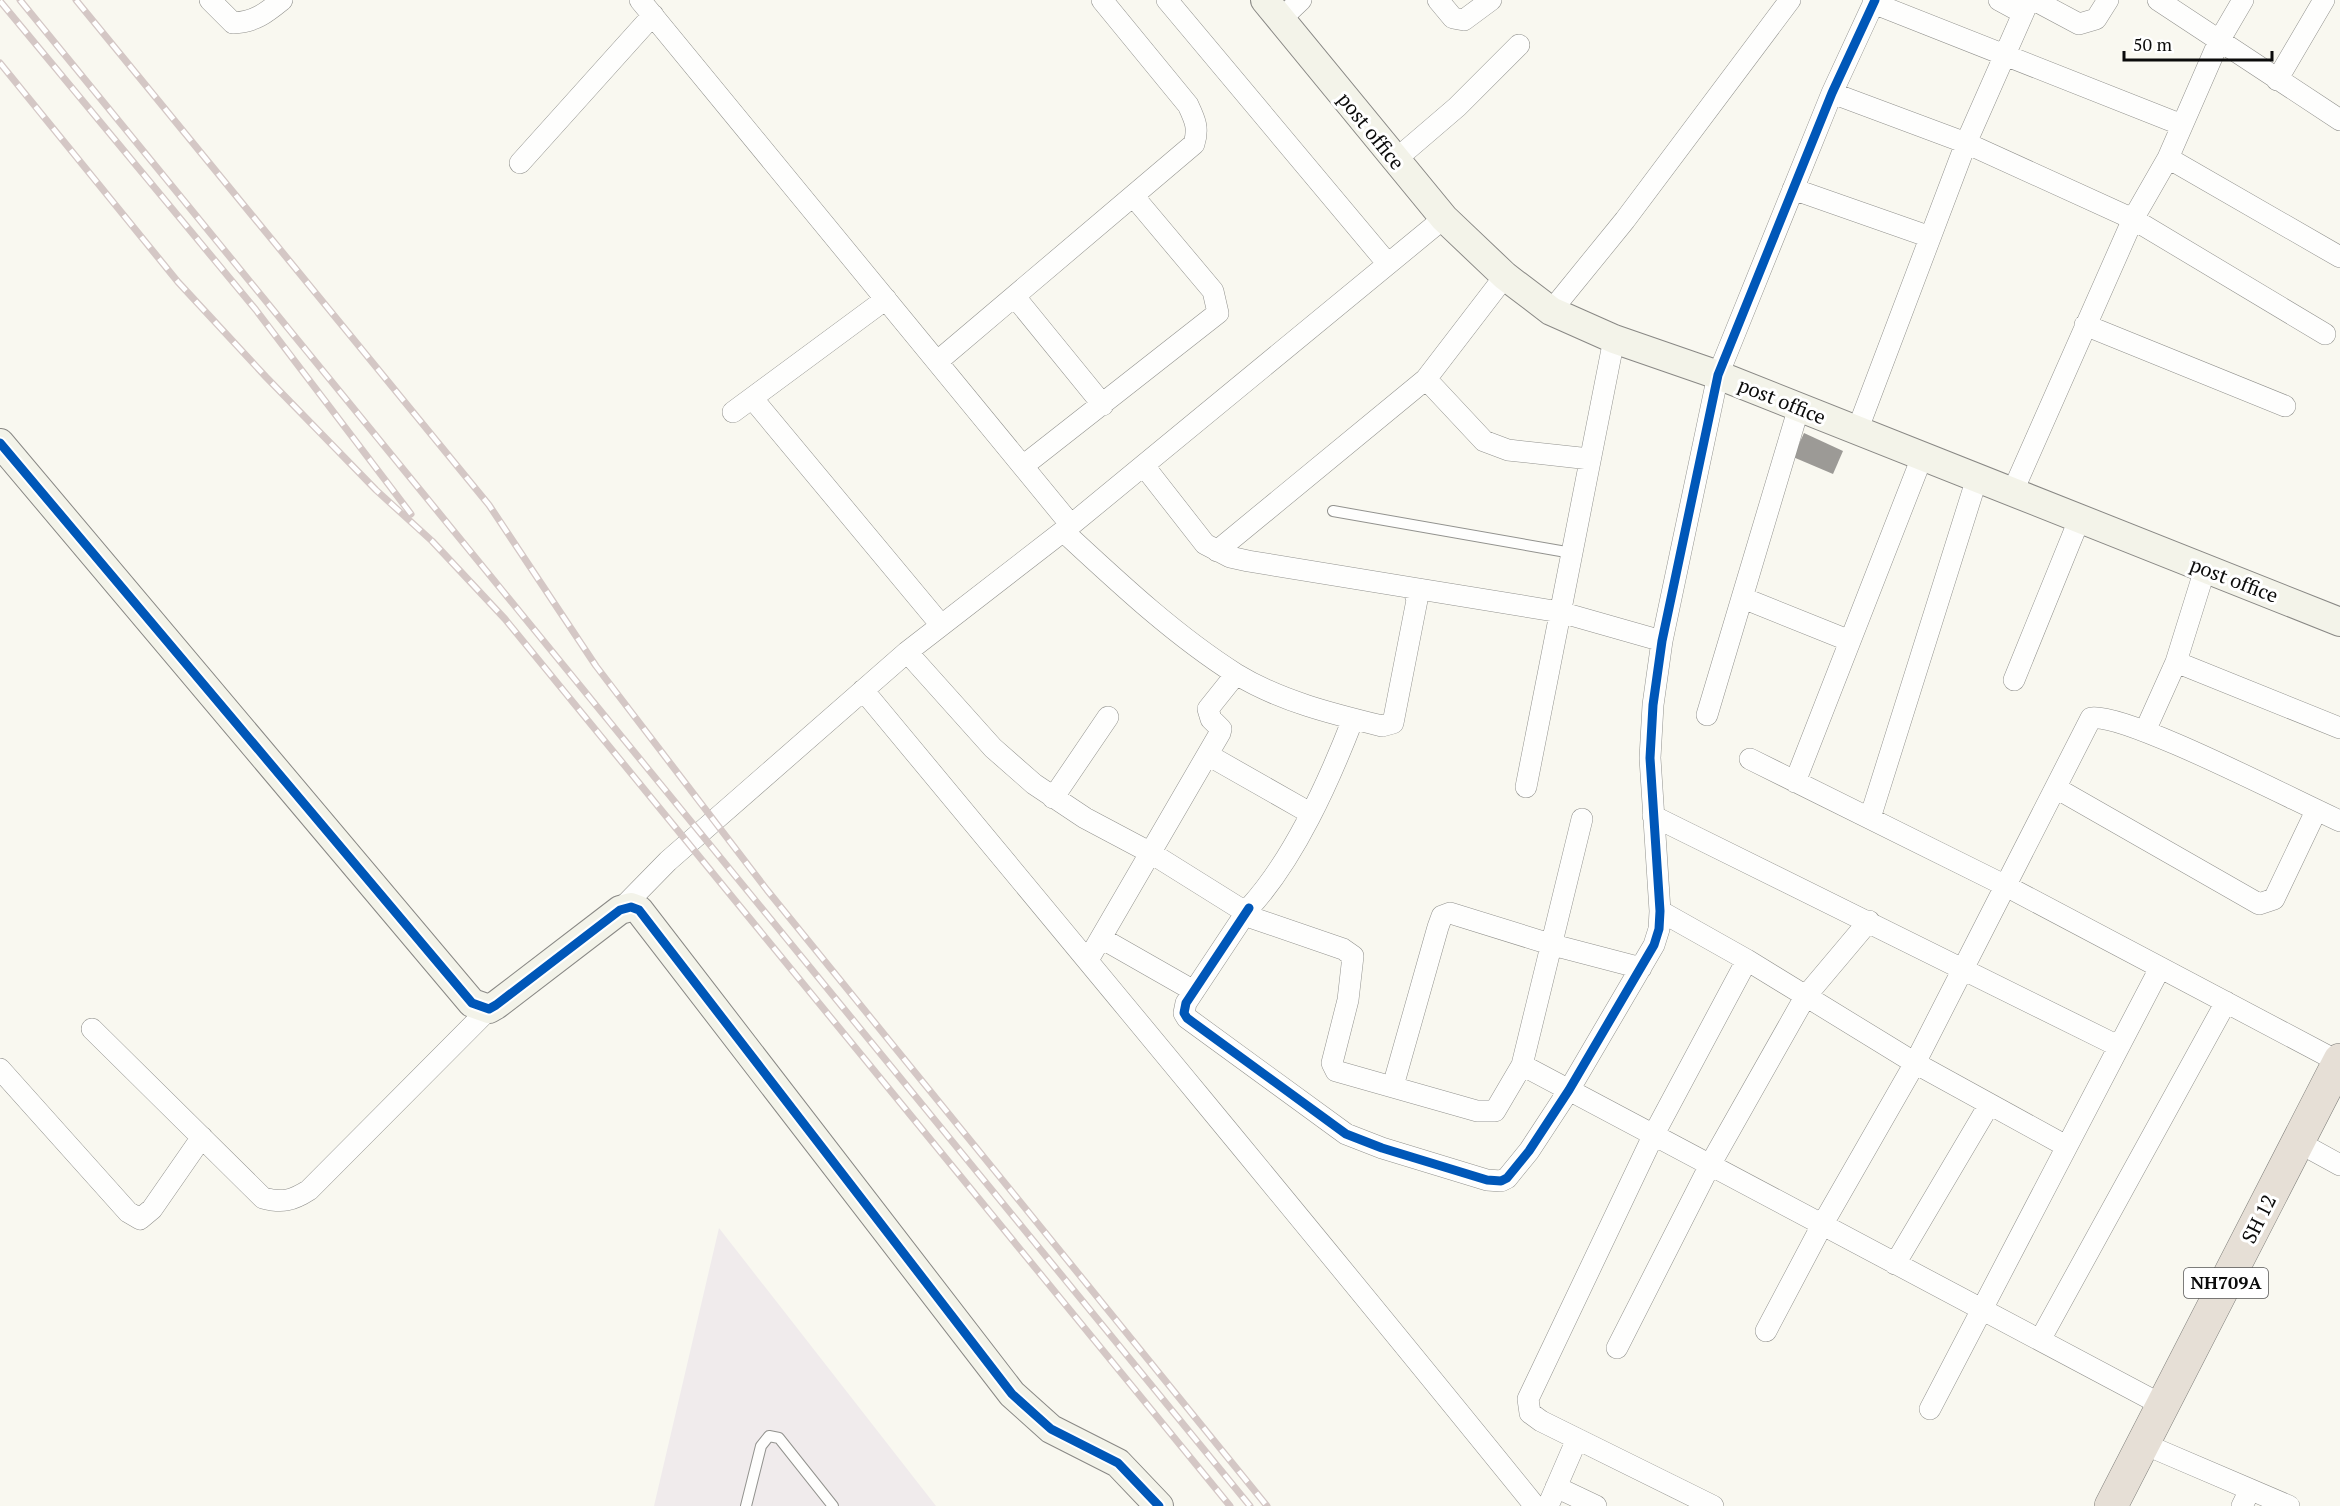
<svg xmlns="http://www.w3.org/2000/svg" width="2340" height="1506" font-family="'PT Serif',serif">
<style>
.industrial{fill:#f0ebec}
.building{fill:#9c9a96}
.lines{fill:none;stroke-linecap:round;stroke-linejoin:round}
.lane-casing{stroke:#92928e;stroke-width:12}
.street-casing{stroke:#92928e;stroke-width:22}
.secondary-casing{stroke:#898885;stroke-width:30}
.highway-casing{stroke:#7f7f7b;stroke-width:34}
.lane{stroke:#fefefd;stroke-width:10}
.street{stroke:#fefefd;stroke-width:21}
.secondary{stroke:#f3f3e9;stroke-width:28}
.highway{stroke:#e6dfd6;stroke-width:33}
.rail-casing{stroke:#d4c7c5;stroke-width:7}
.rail{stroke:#fff;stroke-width:4.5;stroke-dasharray:14;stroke-linecap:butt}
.cycleway-casing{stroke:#fff;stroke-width:13}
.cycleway{stroke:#0057b8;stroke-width:9}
.labels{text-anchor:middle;stroke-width:6;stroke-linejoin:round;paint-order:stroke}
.shield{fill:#fff;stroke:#545454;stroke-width:1.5}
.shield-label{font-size:18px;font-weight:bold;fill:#0b0b0b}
.street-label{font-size:20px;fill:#0b0b0b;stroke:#fff}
</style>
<rect width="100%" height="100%" fill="#f9f8f0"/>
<path class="industrial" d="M719,1228L936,1506H654Z"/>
<path class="building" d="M1804,433L1843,451L1833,474L1793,457Z"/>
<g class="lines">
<defs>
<path id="lane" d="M1333,511L1572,553
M746,1506L761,1446L769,1436L779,1438L833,1506"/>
<path id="street" d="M210,0L233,23C255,22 266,13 282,0
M640,0L1071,525
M1167,0L1388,264
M1438,0L1453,18L1464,20L1491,0
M1999,0L2023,13
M2034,0L2079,24L2096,19L2108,0
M2158,0L2340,120
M1873,3L2182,125
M1281,19L1301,0
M2277,80L2324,0
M1832,93L1966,143L2133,219L2325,334
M2168,158L2340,257
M1394,161L1457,107L1519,45
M520,163L653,15
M1793,189L1930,237
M1015,297L1103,405
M1551,311L1625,220L1790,0
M2085,325L2285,406
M938,361L1194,144C1199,128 1195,120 1188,105L1102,0
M1426,379L1484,441L1508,450L1590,459
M752,398L941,625
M733,412L886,299
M1857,431L1966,143L2029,0
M1023,466L1218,313L1213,291L1134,197
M2012,493L2133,219L2168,158L2219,41L2243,0
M1063,531C1117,581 1173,634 1236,674C1280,701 1333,714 1382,726L1393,723L1417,600L1413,588L1248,561L1230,557L1205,544L1144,466
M1217,551L1426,379L1505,276
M1413,588L1560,612L1662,641
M1743,598L1850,641
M907,652L993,748L1034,784L1085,818L1151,853L1239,908H1249C1295,858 1329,781 1353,719
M2176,662L2340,728
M2014,680L2079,520
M863,690C1088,961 1313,1232 1535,1506
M1707,715L1799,407
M2145,731L2176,662L2205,569
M1208,755L1310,813
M1750,759L2006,886L2339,1062
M1795,782L1922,457
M1526,787L1614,339
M2056,788L2259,904L2274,899L2316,811
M1053,798L1108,717
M1653,816L2118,1046
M1870,818L1977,478
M1249,908L1186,1003L1184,1013L1187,1018L1346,1134L1382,1148L1487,1180L1501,1181L1507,1178L1529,1151L1569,1090L1654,945L1659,929L1660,911L1650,758L1653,705L1662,641L1718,375L1832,93L1875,0
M620,910L668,861L907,652L1071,525L1444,218
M1660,911L1747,960L1915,1063L2066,1146
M1244,915L1343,949L1353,956L1348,1000L1332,1063L1336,1071L1477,1111H1495L1522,1065L1582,819
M1101,938L1194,991
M1088,960L1220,733L1221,729L1211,719L1208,709L1236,674
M92,1029L263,1198C282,1203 292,1201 309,1190L489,1009
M1522,1065L2162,1405
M0,1069L128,1212L140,1219L152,1209L202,1137
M1393,1086L1438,927L1442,916L1450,913L1553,945L1641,968
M2298,1142L2340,1165
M1895,1264L1989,1105
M1766,1331L1821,1227L1915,1063L2091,718C2125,712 2297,802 2340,821
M2040,1340L2226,1002
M1617,1348L1710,1165L1805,997L1869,921
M1930,1409L2160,968
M2144,1444L2289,1506
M1556,1487L1596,1506
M1548,1506L1577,1439
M1713,1506L1541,1421L1530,1413L1528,1399L1654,1134L1747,960
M2242,1506L2250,1490"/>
<path id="secondary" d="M1265,0L1444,218L1505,276L1551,311L1614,339L1718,375L2340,622
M0,443L472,1003L489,1009L496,1005L620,910L631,907L639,910L1012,1394L1051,1429L1118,1463L1159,1506"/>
<path id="highway" d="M2111,1506L2340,1060"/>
</defs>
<use href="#lane" class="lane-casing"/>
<use href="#street" class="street-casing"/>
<use href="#secondary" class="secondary-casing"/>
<use href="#highway" class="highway-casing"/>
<use href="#lane" class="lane"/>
<use href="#street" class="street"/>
<use href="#secondary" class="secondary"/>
<use href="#highway" class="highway"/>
<defs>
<path id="rail" d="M20,0L1250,1506
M76,0L489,505L596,666L767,890L1267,1506
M0,1L256,310L411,514
M0,63L178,282L266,377L376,490L432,541L505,619L1230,1506"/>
</defs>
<use href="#rail" class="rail-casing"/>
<use href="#rail" class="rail"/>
<defs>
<path id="cycleway" d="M0,443L472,1003L489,1009L496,1005L620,910L631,907L639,910L1012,1394L1051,1429L1118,1463L1159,1506
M1249,908L1186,1003L1184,1013L1187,1018L1346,1134L1382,1148L1487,1180L1501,1181L1507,1178L1529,1151L1569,1090L1654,945L1659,929L1660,911L1650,758L1653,705L1662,641L1718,375L1832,93L1875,0"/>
</defs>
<use href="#cycleway" class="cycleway-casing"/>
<use href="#cycleway" class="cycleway"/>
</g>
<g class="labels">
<rect class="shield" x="2184" y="1268" width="84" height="30" rx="4.5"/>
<g class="shield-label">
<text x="2226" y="1289">NH709A</text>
</g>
<g class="street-label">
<text transform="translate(1371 131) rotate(51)" y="7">post office</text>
<text transform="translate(1782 401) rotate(22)" y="7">post office</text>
<text transform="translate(2234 580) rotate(21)" y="7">post office</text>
<text transform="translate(2259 1219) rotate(-63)" y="7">SH 12</text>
</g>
</g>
<path d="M2124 51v9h148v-9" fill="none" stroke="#0b0b0b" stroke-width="3"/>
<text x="2133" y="51" font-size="18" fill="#0b0b0b" stroke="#ffffff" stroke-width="4.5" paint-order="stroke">50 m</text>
</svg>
